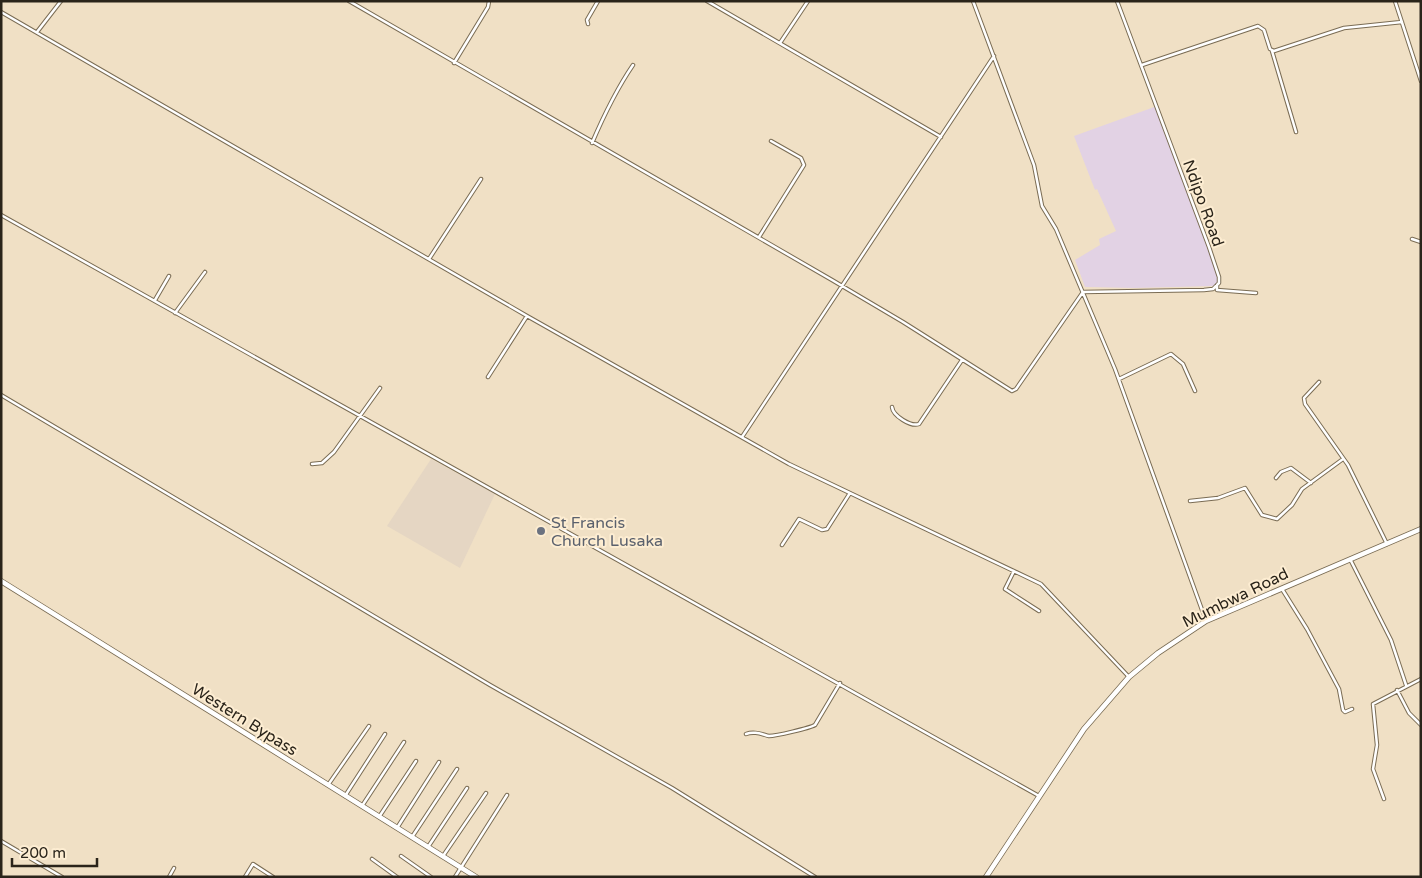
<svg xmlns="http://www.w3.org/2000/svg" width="1422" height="878" font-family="'Varela Round',sans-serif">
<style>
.commercial{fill:#e5d6c3}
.industrial{fill:#e2d2e4}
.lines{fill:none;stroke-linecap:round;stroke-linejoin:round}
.street-casing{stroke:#7a6c54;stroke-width:4.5}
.primary-casing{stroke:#7a6c54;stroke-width:6}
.street{stroke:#fff;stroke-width:2.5}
.primary{stroke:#fff;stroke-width:4.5}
.worship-dot{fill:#6b7280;stroke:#fdedd2;stroke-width:2}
.labels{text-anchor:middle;stroke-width:4;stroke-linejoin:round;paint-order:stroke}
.street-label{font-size:16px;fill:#2a241a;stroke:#fdedd2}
.worship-label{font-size:16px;fill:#5b616d;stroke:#fdedd2;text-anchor:start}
</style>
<rect width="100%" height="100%" fill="#f0e0c5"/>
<path class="commercial" d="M431,459L495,494L460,568L387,526Z"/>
<path class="industrial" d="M1157,106L1219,274V280L1215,286L1134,288L1085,287L1075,260L1100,245L1099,239L1116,231L1097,189L1095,190L1074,136Z"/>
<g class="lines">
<defs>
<path id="street" d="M349,1L832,280L903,322L1012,391L1016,389L1083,292L1204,290L1213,289L1219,283V277L1209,247L1117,1
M707,1L941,137
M973,1L1034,165L1042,206L1056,229L1115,369L1206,621
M1395,1L1421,81
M1,12L527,316L789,464L1041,584L1129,677
M588,24L587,20L598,1
M37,32L61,1
M780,43L808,1
M1272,51L1296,132
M454,63L488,7L489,1
M1142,65L1258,26L1264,30L1270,49L1274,51L1344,28L1402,22
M592,143C604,115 616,90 633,65
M1,215L1039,796
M759,237L804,165L801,158L771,141
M1412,239L1421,242
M429,259L481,179
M1217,285V290L1256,293
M155,300L169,276
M175,313L205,272
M488,377L527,316
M1119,379L1171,354L1183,364L1195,391
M1319,382L1304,398L1305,404L1348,465L1387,544
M1,395L490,685L672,788L815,877
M892,407C893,416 911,427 919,424L962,360
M742,437L994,56
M312,464L322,463L334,452L380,388
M1276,478L1281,472L1291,468L1311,483
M1190,501L1218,498L1245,488L1262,515L1277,519L1292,505L1302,489L1343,459
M782,545L799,519L822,530L827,529L850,493
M1350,559L1391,640L1406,685
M1014,571L1005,589L1039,611
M1282,589L1307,629L1339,689L1343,710L1345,712L1352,709
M1397,690L1409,713L1421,725
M746,734C754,731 761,734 769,736C776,736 810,728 815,725L840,683
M328,785L369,726
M345,796L385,734
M1384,799L1373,769L1377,745L1373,704L1421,679
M362,806L404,742
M379,817L416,761
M397,828L439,762
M412,837L457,769
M1,841L62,877
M428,847L467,788
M401,856L431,877
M443,856L486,793
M372,859L397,877
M169,877L174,868
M245,877L253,864L273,877
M455,877L507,795"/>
<path id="primary" d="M1,581L476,877
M986,877L1084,729L1129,677L1158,653L1206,621L1421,529"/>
</defs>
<use href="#street" class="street-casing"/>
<use href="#primary" class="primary-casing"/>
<use href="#street" class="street"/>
<use href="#primary" class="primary"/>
</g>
<circle class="worship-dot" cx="541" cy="531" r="5"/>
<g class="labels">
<g class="street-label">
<text transform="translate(1204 203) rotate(70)" y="6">Ndipo Road</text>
<text transform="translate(1235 597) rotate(-26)" y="6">Mumbwa Road</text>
<text transform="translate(245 719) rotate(32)" y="6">Western Bypass</text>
</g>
<g class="worship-label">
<text x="551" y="528">St Francis<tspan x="551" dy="18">Church Lusaka</tspan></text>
</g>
</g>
<rect width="1422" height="878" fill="none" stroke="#2a241a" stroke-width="5"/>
<path d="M12 858v8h85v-8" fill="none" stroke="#2a241a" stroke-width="2.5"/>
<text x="20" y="858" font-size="15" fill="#2a241a" stroke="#fdedd2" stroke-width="4" paint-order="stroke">200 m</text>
</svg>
